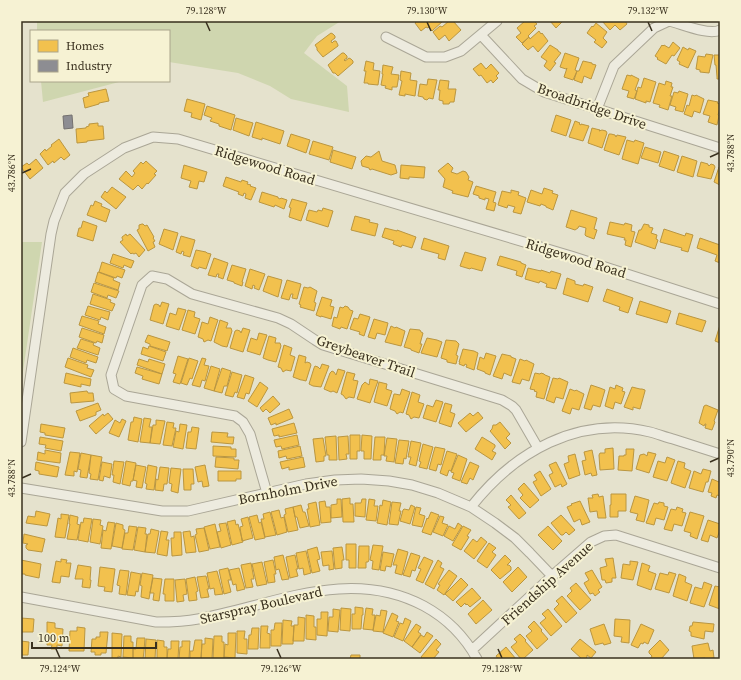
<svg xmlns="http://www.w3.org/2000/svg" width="741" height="680" font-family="'Source Serif 4',serif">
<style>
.green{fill:#cfd6af}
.homes{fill:#f2c14e;stroke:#ba9640}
.industry{fill:#8d8d92;stroke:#74716f}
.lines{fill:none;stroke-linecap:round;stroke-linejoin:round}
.minor-casing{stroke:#aaa696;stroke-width:11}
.minor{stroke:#edebdf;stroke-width:9}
.ticks{fill:none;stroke:#39301e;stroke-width:1.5}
.labels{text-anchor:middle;stroke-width:4;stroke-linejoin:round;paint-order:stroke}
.street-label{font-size:14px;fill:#39301e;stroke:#f6f2d3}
.neatline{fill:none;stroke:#39301e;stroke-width:1.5}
.ticks-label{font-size:10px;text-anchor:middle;fill:#39301e}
</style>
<rect width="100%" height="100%" fill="#e5e2cd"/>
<path class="green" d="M37,21H341L317,36L304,53L347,86L349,112L291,99L270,86L238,73L169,62V31H37Z
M41,81H119V82L43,102Z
M21,242H42L21,385Z"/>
<path class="homes" d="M417,21H443L432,31L429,27L428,28L426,27L421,31L415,23Z
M449,21H453L461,30L449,41L445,35L439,40L433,32L440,26L442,27Z
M525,21H534L537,24L534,26L536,28L528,36L529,37L522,43L516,37L521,33L517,28Z
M550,21H563L556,28Z
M602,21H625L627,24L620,30L615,25L610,30Z
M596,23L607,32L603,38L607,42L602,48L594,42L596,40L587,33L592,26L593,27Z
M539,31L541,34L542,33L548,41L538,52L533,46L528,50L522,44L529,37L530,39Z
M331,33L333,34L335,36V38L331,41L332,43L334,41H336L338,45V46L323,57L317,50V48L315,45Z
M673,42L680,48L674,56L672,55L666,64L657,59L658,58L655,56L662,45L663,46L664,45L669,48Z
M550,45L558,50V51L561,53L554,62L556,63L550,71L544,66L547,61L541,57Z
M683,47L688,50L689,48L696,51L688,68L679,64L680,62L677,60Z
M342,53H344L347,56V58L344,60L345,61L349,58L351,59L353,61V63L338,76L335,73H333L328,65Z
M565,53L579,58L575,70L577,71L573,80L564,77L567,68L566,69L560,67Z
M706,54L713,55L709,73L700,72V70L696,69L698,56L705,57Z
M714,55H720V79H717V77L716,65H715Z
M366,61L374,63L373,70L380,71L378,85L368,84V83H364L366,71H364Z
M583,61L592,63V64L596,65L591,79L584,76L582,83L574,80L577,71H579Z
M481,63L486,69L491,64L499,73L496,76L498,78L493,83L491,80L487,83L481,75L479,76L473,69Z
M383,65L393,67L391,74L399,75L397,87H392V90L385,88L386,86L381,85L383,74H382Z
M401,71L411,73L410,80L417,81L415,96L405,94V96L399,95L402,81L400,80Z
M627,75L631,76V75L639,79L635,90L637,91L634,99L627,97L629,91L622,89Z
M644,78L656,82L650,102L646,101V103L635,99L638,87L641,88Z
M428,79L437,80L433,99L429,98L427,100L424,99L423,97L418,96L420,84L427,85Z
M440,80L449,81L448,89H456L454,102H450L449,104H443V101L439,100L440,90H438Z
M666,81L672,83L671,87H673L670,96H672L668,110L659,107L660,105L653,103L659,83L665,85Z
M106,89L109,101L99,103V104L85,108L83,98L89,96L88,93Z
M679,91L688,94L683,112L675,110L676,107L670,105L674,92L678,93Z
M692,95L695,96L696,95L704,99L700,113L694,111L692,117L684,114L687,105L689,106Z
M187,99L205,104L201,120L191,117L192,113L184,111Z
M708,100L718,102L717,103L720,104V108L718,115L719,116L717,125L708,122L710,116L703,114Z
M207,106L235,115L231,130L219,126V124L210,121L212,118L204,115Z
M556,115L571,120L566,136L551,131Z
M236,118L253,123L249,136L233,130Z
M575,121L580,123L579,124L581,125V124L589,126L583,141L569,137Z
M256,122L284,131L280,144L262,138V140L252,137Z
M98,123V126H103L104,139L87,141V142L77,143L76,129L86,128V127L89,126V124Z
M592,128L600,130L599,131L602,130L606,131L607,133L602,148L588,143Z
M291,134L310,140L306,153L287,146Z
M609,134H611L615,135L616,137L617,135L626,137L619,155L604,150Z
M59,139L70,155L64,160L61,157L54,163L53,161L48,165L40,154L45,149L46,151L52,146L51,145Z
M627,140L634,142L635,140L644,143L638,164L622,159Z
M313,141L333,147L329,160L309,154Z
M645,147L661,152L658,163L641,158Z
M333,150L356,157L352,169L330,162Z
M379,151L382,161L395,165L397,173L391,175L372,169L370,170L369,168L362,166L361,161L366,156L371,157Z
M664,151L679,156L674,171L659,166Z
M682,156L697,161L693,177L677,172Z
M36,159L43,168L30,179L21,167L27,163L29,165Z
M146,161L157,171L154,174L156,175L148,184L147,183L142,189L138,185L133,190L119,179L126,171L132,177L135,173L133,171L141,162L143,164Z
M701,162L708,164V165L709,166L711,164L714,165L715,167L711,179L697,176Z
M448,163L453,168L451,172L457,174L463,171L466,172L469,177L468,180L473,182L468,197L452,193L453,191L443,187L445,179L438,171Z
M184,165L207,172L204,182L199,181L197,189L189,187L191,181L181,178Z
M401,165L425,167L424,178L409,177V179L400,178Z
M719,167L720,168V186L718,184L714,182Z
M226,177L241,182L242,180L248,182L247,184L251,185L250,186L256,188L251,200L245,198L246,194L244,193L243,196L238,194L239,192L223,186Z
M476,186L496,192L493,202L496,203L494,211L486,209L489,199L485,198V200L479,198V196L473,194Z
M112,187L126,197L116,209L101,197L105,191L107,193Z
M544,188L553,191L552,193L558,195L553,210L546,207V206L541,204L540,206L527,202L531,190L542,194Z
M511,190L519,192L518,195L526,198L521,214L513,212L515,207L508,205L507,208L498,205L502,191L511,193Z
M262,192L278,197V198L280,199L281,198L287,200L284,209L275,205L274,207L259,202Z
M292,199L307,203L301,221L289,217L291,208L289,207Z
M95,201L102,204L101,206L110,210L106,222L87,215L91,205L93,206Z
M323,208L333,211L328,227L306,220L309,210L317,212L318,210L322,211Z
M571,210L597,218L594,229L597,230L594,239L586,236L585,235L586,228L579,226L578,228L575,230L566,227Z
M355,216L370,220L369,222L378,224L375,236L351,230Z
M83,221L97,226L93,241L77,236L79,228H81Z
M610,222L624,225L625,223L632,225L631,231L635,232L631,247L625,245L626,240H624L625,238L607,234Z
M142,224H143L145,226L147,225L154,237L153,238L155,241L153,242L155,247L148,251L137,230L139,229V225Z
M644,224L649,225V227L653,228L651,233L657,235L656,239L658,240L655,249L635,242L639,230H641Z
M385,228L397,231V230L416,237L412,248L402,245L401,247L393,244L394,241L382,237Z
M164,229L178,233L173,250L159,244Z
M664,229L685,236L686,233L693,235L688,252L681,250L682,248L660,242Z
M126,234L127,236L130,234L145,250L139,257L136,253L134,254L132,253L131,254L120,242L123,240L122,238V237Z
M181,236L195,240L190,257L183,255L184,252L182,251L181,254L176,252Z
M424,238L449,246L445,260L438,258L439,254L421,249Z
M700,238L720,245V263L715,261L717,255L697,248Z
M196,250L206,252L207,253L211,254L206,269L199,267L198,269L191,266Z
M465,252L486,258L482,271L471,268L470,269L460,266Z
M113,254L134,261L131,268L124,265L123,268L110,263Z
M500,256L521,262V263L526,265L522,277L516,275L517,271L497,265Z
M214,258L228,263L223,279L218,277L219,274H217L216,277L208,275Z
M102,262L125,270L122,278L117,276L116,278L99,272Z
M232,265L246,269L242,282H243L242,286L234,283V282L227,280Z
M528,268L541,271V270L550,273L551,271L561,274L556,289L546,287L547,284L540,281L539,283L525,279Z
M250,269L265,274L259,290L254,288L255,286L253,285L252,289L245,286Z
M98,272L114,278L113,280L120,283L118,290L95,282Z
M268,276L282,280L278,297L263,291Z
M567,278L575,281V284L583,286L584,284L593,287L588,302L563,294Z
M287,280L301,284L297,299L292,298L293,294H291L289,300L281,298Z
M94,283L119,291L116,298L108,295L107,298L91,292Z
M304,287L308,288L310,287L317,291L314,302L316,303L314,311L300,307L301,305L299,304Z
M607,289L633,298L628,313L619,310L620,307L603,301Z
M93,294L111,300L110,302L115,304L112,311L90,304Z
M322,297L332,300L330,306L334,307L331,319L321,316V317L316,315Z
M640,301L671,311L667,323L636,314Z
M162,302L169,304L163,324L150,320L154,305L156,304L159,305L160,307Z
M88,306L110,312L108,320L101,317L100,320L85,315Z
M345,306L348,307L350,310L353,311L347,329L341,327L340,329L332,326L334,317L337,318L340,307L343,308Z
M178,308L186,310L179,330L166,326L170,313L176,315Z
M188,310L195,312L194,317L200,319L195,334L182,330Z
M679,313L706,321L702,332L676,324Z
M360,314L370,317L364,336L359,334L360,332L350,329L354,318L358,319Z
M82,316L99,321L98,324L106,327L104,334L79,325Z
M210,317L218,320L211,341L208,340L204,342L203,339L198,337L202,322L208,324Z
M374,319L388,323L385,335L377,333L375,339L368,337Z
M220,320L228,323L226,328H231L232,331L227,347L222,346L214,342Z
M720,325V343L715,341Z
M391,326L395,328L396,327L405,331L401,346L385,342Z
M82,328L104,335L102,343L97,341L96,343L79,337Z
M243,328L250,330L243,352L230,348L235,331L237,330L240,331L241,333Z
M410,329L420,330L421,332L423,333L420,344H422L419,353L411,350V349L404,347Z
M259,333L267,335L260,355L247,351L251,338L257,340Z
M148,335L170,342L167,351L150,346V344L145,342Z
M269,336L276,338L275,343H280L281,346L276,362L268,360L263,358Z
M427,338L437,340L442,342L437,357L421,353Z
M81,339L94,343L93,345L100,348L98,355L77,348Z
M446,340L456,341L459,344L456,355L458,356L456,364L447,362V360L441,358Z
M284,345L292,348L290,355L295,357L291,371L286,370L283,372L281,368L278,367Z
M149,346L166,352L163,361L141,354L143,347L148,349Z
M73,348L98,357L96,363L87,360L86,363L70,357Z
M463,349L474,351L478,353L474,370L466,367L467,365L465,364L464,366L459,364L460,362H459Z
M486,353L496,356L490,375L485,373V372L477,369L480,357L484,359Z
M502,354L511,356V357L516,359L511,376L504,373L502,379L493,376Z
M299,355L306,357L305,363L307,362L310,363L311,365L306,381L302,380H301L293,377Z
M178,356L188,359L180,384L173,382L176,374L173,373Z
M68,358L88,365L87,368L94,370L91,377L65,367Z
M189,358L198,361L192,379L190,378L187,385L181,383Z
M202,358L206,359L204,365L209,366L205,381L202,380L200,387L192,385Z
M139,359L148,362L149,359L165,364L162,374L137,365Z
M520,359L525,361L526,360L534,364L529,381L522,379L520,384L512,382Z
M322,364L329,366L321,387L313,386L309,384L314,368L315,366L318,367L320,369Z
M211,366L220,369L214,391L204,388Z
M137,367L162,374L159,384L142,379L143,376L135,373Z
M222,368L231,371L227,386H224L222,393L214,391Z
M338,369L345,371L337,393L333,391L331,392L324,389L330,373L332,371L334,372L336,375Z
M232,372L242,375L237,393L235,392L233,397L225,395Z
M347,372L355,374L353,380L358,381L354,398L349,397L346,399L343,395L341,394Z
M66,373L91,379L90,386L81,384V387L64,383Z
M535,373L540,374L541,373L544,374L545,375L550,377L544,399L536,397L537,392L534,391L535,390L530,389Z
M245,375L254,378L249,394L246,393L244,399L237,397Z
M553,378L558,379L559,378L568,382L563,399L556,397L554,403L546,400Z
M370,379L378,381L370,403L357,399L362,385L365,382L369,385Z
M260,382L268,388L257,407L248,401Z
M379,382L387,384L386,389L392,391L387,406L374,402Z
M591,385L600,388L605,390L600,407L593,405L591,410L584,408Z
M616,385L623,388L622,391L625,392L621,404L615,402L613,409L605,406L610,387L615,389Z
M632,387L640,389H642L645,390V391L640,409L633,407V410L624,407Z
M402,389L410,392L403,413L400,412L397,414L395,411L390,409L394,394H395L400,395Z
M570,389L575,391L576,390L584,394L579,410L572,408L570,414L562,411Z
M87,391L88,393H93L94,401L71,403L70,393Z
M412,392L420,395L418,402L424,404L419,418L414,417L411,419L409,415L406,414Z
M273,396L280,404L271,412L270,413L266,409L263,412L260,408Z
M436,400L443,402L436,422L423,418L427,405L433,407Z
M98,403L101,410L96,412V415L80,421L76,411Z
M445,403L452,405L450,412L455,414L451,427L439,423Z
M706,405L718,410L714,421L715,422L712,430L705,428L706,424H705L704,426L699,423L704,406Z
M289,409L293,418L276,425V423L271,425L268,418Z
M478,412L483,418L466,432L458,423L470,413L473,416Z
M108,413L113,419L96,434L89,426L103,414L104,416Z
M134,417L142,419L138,442L128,440L131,422H133Z
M144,418L151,419L149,427H152L150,443L140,442Z
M122,419L126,421L119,437L109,433L115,420L120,423Z
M156,420L165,421L160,444L150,443L153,425H156Z
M167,422L174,423L173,428H176L172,446L163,445Z
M500,422L510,434L506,438L511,443L505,449L490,431L492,429L493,425H496Z
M294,423L297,433L279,437V435L274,436L272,429Z
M41,424L65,428L63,438L45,435V433L40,432Z
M180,424L187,425L183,449L173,447L176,431L179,432Z
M192,427L199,428L196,449L186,448L188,432H191Z
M212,432L228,433L227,437H234L233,444L211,442Z
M297,435L299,445L282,449L281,446L276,447L274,440Z
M350,435H360V451H357V459H350Z
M362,435L372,436L371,459H364V451H361Z
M336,436L337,460H329V455H327L325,437Z
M348,436L349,454H346L347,459L339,460L338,437Z
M40,437L63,441L61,451L45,448L46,445L39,444Z
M375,437H385L384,455H381V460H373Z
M482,437L495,445V447L492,451L496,453L492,460L475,449Z
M323,438L326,456H324V461L316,462L313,439Z
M387,438L397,439L394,462L386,461L387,456H384Z
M399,440L409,441L406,459L404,458L403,464L395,463Z
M411,441L421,443L416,466L409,464L411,457H408Z
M423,444L433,447L427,469L419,467L421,462L419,461Z
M213,446L231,447V449H236V457L213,456Z
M300,446L302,456L287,459L286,456L279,458L278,451Z
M435,447L445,449L441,465L438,464L436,471L429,469Z
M613,448L614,469L600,470L599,455L600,453H605V449Z
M626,449H634L632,471L618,470L619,456H624V455H626Z
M45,450L61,453L60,463L37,460L38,452L45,454Z
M592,450L597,475L592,476L591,473L585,475L582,461L586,460L584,452Z
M447,451L457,454L451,471L449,470L447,476L440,473Z
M70,452L80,453L77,472L74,471V476L65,475Z
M648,452L656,454L649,473L636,469L640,455L644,454L647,456Z
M81,453L91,455L87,478L80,477L81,470L78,469Z
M575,454L580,475L569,479L564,464L569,462L568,456Z
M91,455L102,457L98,480L90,479L91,474L89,473Z
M458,455L467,459L460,481L452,478L454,473L451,472Z
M216,457L234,458V460H239L238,469L215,467Z
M303,457L305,467L289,470V467L282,469L280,462Z
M667,457L675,460L667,481L653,477L658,461L665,463Z
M114,461L124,462L120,484L113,482L114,475H112Z
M126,461L136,463L133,481H131L130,486L122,484Z
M678,461L685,463L684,468L691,471L685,488L671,483Z
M36,462L59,467L57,477L39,474V471L35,470Z
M102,462L112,464L110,478L104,476L103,481L99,480Z
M470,462L479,466L473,480L470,478L467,484L461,482Z
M556,462L567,484L562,487L561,484L555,487L549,475L553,473L549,465Z
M136,465L146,467L142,488L136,487L137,481L133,480Z
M148,465L157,467L154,490L146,489L147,484L145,483Z
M205,465L209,486L203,487L202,481L198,482L195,467Z
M160,467L169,468L167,484H164L163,491L155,490L156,479L158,480Z
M171,468L181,469L178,493L171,491L172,484L169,483Z
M183,469H193L194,484H191V490H184Z
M703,469L711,471L708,482H706L703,492L689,488L694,471L701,474Z
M218,471H241V479H236V481H218Z
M540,471L551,489L541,496L533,482L537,480L534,475Z
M720,478V496L717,495L716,498L711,496L712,493L708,492L712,479L719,482Z
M524,483L539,500L530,508L520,498L523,495L518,489Z
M598,494L599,497L603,496L606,518H598L597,511L590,512L588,498H593L592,495Z
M611,494H626V511H618V517H610V505H611Z
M511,495L526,513L519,519L508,507L511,505L506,500Z
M635,496L649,500L644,522L636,520L638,514L630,512Z
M350,498V504H353L354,522H343L342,499Z
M337,499H341L342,517L331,518V505L337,504Z
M362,499H366L365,517L355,516V503H361Z
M369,499L375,500L374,506H378L376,521L366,520Z
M383,500L391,502L387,525L377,523L380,505L382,506Z
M325,501L326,507H330L331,522L321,523L319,502Z
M580,501L590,522L582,525L580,519L574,522L567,507L572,505L571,504Z
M316,502L320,525L310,527L307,509H309L308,504Z
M392,502L401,503L399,511H401L398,525L389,524Z
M659,502L664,503V506L668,507L664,520L656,518L654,525L646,523L654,503L658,504Z
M301,505L303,512H305L309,526L300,528L297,517H295L293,507Z
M411,505L415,507L410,524L400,521L403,510L404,509L409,510Z
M293,507L298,530L288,532L284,515L286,514L285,509Z
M416,507L421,508L419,514L425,516L422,527L412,525Z
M677,507L683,509L682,512L686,513L682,526L674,524L672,531L664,529L671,509L676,510Z
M279,510L281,518L284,517L287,532L277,535L271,512Z
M36,511L50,514L47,526L26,523L28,516L35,517Z
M270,512L276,535L265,537L261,519H264L263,514Z
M431,512L439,515L431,535L422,532L427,518L428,519Z
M690,512L704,516L697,539L690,536L691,533L684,531Z
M61,514L69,515L65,538L55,537L58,518L61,519Z
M70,515L78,517L77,524L80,525L77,540L67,539L70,524H69Z
M257,515L259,523L261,522L265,538L255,540L249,517Z
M561,515L575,530L569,535L566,532L563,535H561L551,523Z
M440,516L444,517L442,523L448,525L443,536L433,532Z
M248,517L253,538L242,541L240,527L243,526L241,519Z
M84,518L92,519L88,542L78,540L81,522L83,523Z
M93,519L101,520L100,525L103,526L100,544L90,542Z
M235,520L236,525L238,524L243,542L232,545L227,522Z
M708,520L720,524V530L717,538L710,535L708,542L701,540Z
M108,522L115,523L111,549L101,548L103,530L106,531Z
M116,523L123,525V529L125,530L122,548L112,546Z
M226,523L231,545L221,548L217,532L221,531L219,524Z
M458,523L462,526L453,541L444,536L449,526L455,529Z
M215,524L220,547L210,549L204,527Z
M129,526L137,527L133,550L122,549L125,533H128Z
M463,526L471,530L467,536L469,537L461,550L452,545Z
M548,526L562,541L553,550L538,535Z
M138,527L146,528L145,534H147L145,552L134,550Z
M204,528L209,550L199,552L195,535L197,534L196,529Z
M151,529L159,531L155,553L145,552L148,534H150Z
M161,531L168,532L166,540H169L167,556L157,554Z
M190,531L191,537L194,536L196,552L186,553L183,532Z
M174,532H181L182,555L172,556L171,538H174Z
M24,534L45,539L42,552L28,550L26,548V545L28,544L23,543Z
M481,537L487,542L474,559L464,551L473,539L477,542Z
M489,543L496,548L492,552L496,555L487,568L477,561Z
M346,544H356V568H349V560H346Z
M373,545L383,546L379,570L372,569L373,561L370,560Z
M359,546H369V560L368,562H366V568H358Z
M317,547L320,559L317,560L320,571L312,573L307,550Z
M342,547L344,560H342V568L335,569L333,548Z
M398,549L408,552L402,575L395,573L397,565H393Z
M306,551L311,573L304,575L303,568L299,569L296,553Z
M332,551L334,569L329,570V565L323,566L321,552Z
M383,552L394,554L391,567L386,566L385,571L380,570Z
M411,553L420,556L415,571L412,570L410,577L403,575Z
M283,555L289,579L282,580L279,569L276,570L274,557Z
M295,555L298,569H296L298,576L290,578L286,557Z
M505,555L511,561L507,565H509L511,567V570L500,579L491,570Z
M424,557L433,561L423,583L416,580L421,569L418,568Z
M613,558L616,578H612V582L606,583L605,580H602L600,568L607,566L605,559Z
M61,559L67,560L66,563H71L69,577L61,576L60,583L52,582L56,561L61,562Z
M21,560L41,564L39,578L25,575V574H21Z
M273,560L276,574H274L275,582L268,583L264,562Z
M438,560L442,563L440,567L444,569L434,589L425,584Z
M630,561L638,562L633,580L621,578L623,564L630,565Z
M262,562L267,584L257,586L252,564Z
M251,563L254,579H251L253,587L246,588L241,565Z
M642,563L650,566L648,571L656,574L651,590L637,585Z
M78,565L91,567L90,580H91L90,588L82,587L83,579H75Z
M100,567L115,569L112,592L104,591L105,587L98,586Z
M518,567L527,577L512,592L503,582Z
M228,568L231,580H228L231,592L224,594L219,570Z
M239,568L245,589L237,591L236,584L233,585L229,570Z
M120,570L129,571L126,595L119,594L120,586L117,585Z
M449,570L457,576L444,595L437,590L440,585L438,584Z
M592,570L602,587L598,590L600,592L595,596L593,593L590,594L584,583L589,580L585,573Z
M217,571L223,594L215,595L214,588L210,589L207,573Z
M131,572L141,574L138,592L136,591L135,596L127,595Z
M669,572L676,574L669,593L655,589L660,573L668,575Z
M142,573L153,575L149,599L141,597L142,586L140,585Z
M679,574L686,577L685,582L692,585L687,601L673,596Z
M206,576L209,589H207L209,597L201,598L197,577Z
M195,577L198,591L196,592L197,600L189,601L186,579Z
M153,578L162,579L159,601L153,600L154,593H150Z
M461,578L468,585L453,601L445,594Z
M165,579H174V601H165V594H163Z
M185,579L187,594L183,595L184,601L177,602L175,580Z
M704,582L712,585L704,607L690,603L695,587L702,589Z
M576,583L591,600L580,610L567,596L572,591L570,588Z
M715,586L720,587V609L709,605Z
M472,588L481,598L470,607L467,604L466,605L465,603L461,607L456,602Z
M562,596L577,613L566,623L554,609L559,604L556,601Z
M483,600L492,610L476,624L468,614Z
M355,607L363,608V615H362L361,629H352V614H355Z
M341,608L351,609L350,631L340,630Z
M366,608L373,609L372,615H375L373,630L363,629Z
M333,609L340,610L338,632L328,631L329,617H333Z
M548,609L562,626L551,636L540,623L546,618L542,614Z
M381,610L387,611L383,632L373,631L376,615L380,616Z
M321,612H328L327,636L317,635V619H321Z
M392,613L398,616L396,621L399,622L393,637L383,633Z
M306,615L314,616V627H316V640L306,639Z
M298,617L305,618L304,641H293L294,625H298Z
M21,618L34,619L33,632H21Z
M405,618L411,621L403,641L394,637L400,623L403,624Z
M615,619L630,620L629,643L621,642L622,637L614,636Z
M283,620L292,621L291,626H294L293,644H282Z
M534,621L542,630L541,631L548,639L537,649L526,636L532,631L528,627Z
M47,622L55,623V628L63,629L62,646L57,645V649H51L52,645H47Z
M693,622L714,624L713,632L705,631L704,639L691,636V632L689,631L690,626H692Z
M275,623H282L281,646H271V630H274Z
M416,624L421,627L418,632L421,634L412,647L404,641Z
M604,624L611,643L604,645L603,643L595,645L590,629Z
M641,624L654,630L648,644L644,642L643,644L641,643L638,648L631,645Z
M261,626H268L267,633L270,634V648H260Z
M77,627L85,628L84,651H69L70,631H77Z
M252,628H259L258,649H248L249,635H251Z
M237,631H245L244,639H247V654L237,653Z
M100,632H108L106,653H101V655H95V652H91L92,639H96V637H100Z
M427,632L433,636L420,653L412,647L421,635L424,637Z
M112,633L122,634L121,657L118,656V659H112Z
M228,633H236L235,658L224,657L225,644L228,645Z
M520,634L526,640L525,641L533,650L523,659H521L511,647L517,642L514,639Z
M124,636H131V642H133V658L123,657Z
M214,636H222V642H224V659H213Z
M137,638H145L144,651L143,659H133V649H136Z
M205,638L213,639L212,659H201L202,644H205Z
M146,639L156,640L155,659H145Z
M436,639L441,644L436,650L439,652L433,659H423L421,657Z
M580,639L596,652L591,658L587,655V657L585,659H582L571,649Z
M157,640L164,641V647H167V659H157Z
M195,640H202L201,659H190V651H193Z
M660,640L669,650L661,659H650L652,656L649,653V651Z
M21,641L29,642L28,655H21Z
M171,641H179L178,659H167L168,649H171Z
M182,641H190L189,659H179L180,647H182Z
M708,643L710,651L713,650L714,658L707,659H705V658L694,659L692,646Z
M506,647L516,659H498L496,656Z
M351,655H360V659H350Z"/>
<path class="industry" d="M72,115L73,128L64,129L63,116Z"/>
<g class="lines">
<defs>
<path id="minor" d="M481,35L522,79L544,92L720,148
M386,37L426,57H445L461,51L497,21
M597,109L614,66L654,28L669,21C682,24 709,36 720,30
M21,442L51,234L54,221L65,193L84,174L124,148L153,137L178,139L571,256L720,304
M21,488L162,511H188L306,484L335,480L361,479L389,481L412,485L438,493L471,507L495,523L515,538L530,553L552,576
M267,493L250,434L243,422L235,416L126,396L114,389L111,375L142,285L152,276L167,279L192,294L278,318L291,324L315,340L323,345L502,400L512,406L516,410L538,448
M471,507C514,452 578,415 650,432C658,434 665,437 673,439C689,444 704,449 720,454
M21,597L156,622C170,622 184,622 198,619C274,605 349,566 424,606C446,618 465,637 477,659
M472,650L552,576L591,542L604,536L616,535L720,568"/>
</defs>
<use href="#minor" class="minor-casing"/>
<use href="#minor" class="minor"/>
</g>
<path class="ticks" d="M206,22L210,31M427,22L431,31M648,22L652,31M710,157L719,153M22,173L31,169M710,462L719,458M22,478L31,474M56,649L60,658M277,649L281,658M498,649L502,658"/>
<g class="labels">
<g class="street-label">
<text transform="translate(592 106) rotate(19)" y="5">Broadbridge Drive</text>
<text transform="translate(265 165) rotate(17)" y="5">Ridgewood Road</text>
<text transform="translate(576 258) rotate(17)" y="5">Ridgewood Road</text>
<text transform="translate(366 356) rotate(19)" y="5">Greybeaver Trail</text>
<text transform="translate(288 490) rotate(-11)" y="5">Bornholm Drive</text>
<text transform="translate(547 583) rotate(-42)" y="5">Friendship Avenue</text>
<text transform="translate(261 605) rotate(-13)" y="5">Starspray Boulevard</text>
</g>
</g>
<rect width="741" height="680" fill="none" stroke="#f6f2d3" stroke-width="44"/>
<rect x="30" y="30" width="140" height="52" fill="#f6f2d3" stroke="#aaa48b"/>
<rect x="38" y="40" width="20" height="12" fill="#f2c14e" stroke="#aaa48b"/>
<text x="66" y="50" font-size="12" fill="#39301e">Homes</text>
<rect x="38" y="60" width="20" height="12" fill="#8d8d92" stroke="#aaa48b"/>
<text x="66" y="70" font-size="12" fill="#39301e">Industry</text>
<path d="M32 642v6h124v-6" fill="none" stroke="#39301e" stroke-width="2"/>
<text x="38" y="642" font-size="12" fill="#39301e" stroke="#f6f2d3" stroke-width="3" paint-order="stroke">100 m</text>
<rect x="22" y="22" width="697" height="636" class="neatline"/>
<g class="ticks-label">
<text x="206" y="14">79.128°W</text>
<text x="427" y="14">79.130°W</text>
<text x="648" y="14">79.132°W</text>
<text transform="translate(730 153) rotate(-90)" y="4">43.788°N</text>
<text transform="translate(11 173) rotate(-90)" y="4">43.786°N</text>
<text transform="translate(730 458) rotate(-90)" y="4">43.790°N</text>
<text transform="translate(11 478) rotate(-90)" y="4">43.788°N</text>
<text x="60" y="672">79.124°W</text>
<text x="281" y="672">79.126°W</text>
<text x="502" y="672">79.128°W</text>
</g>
</svg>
